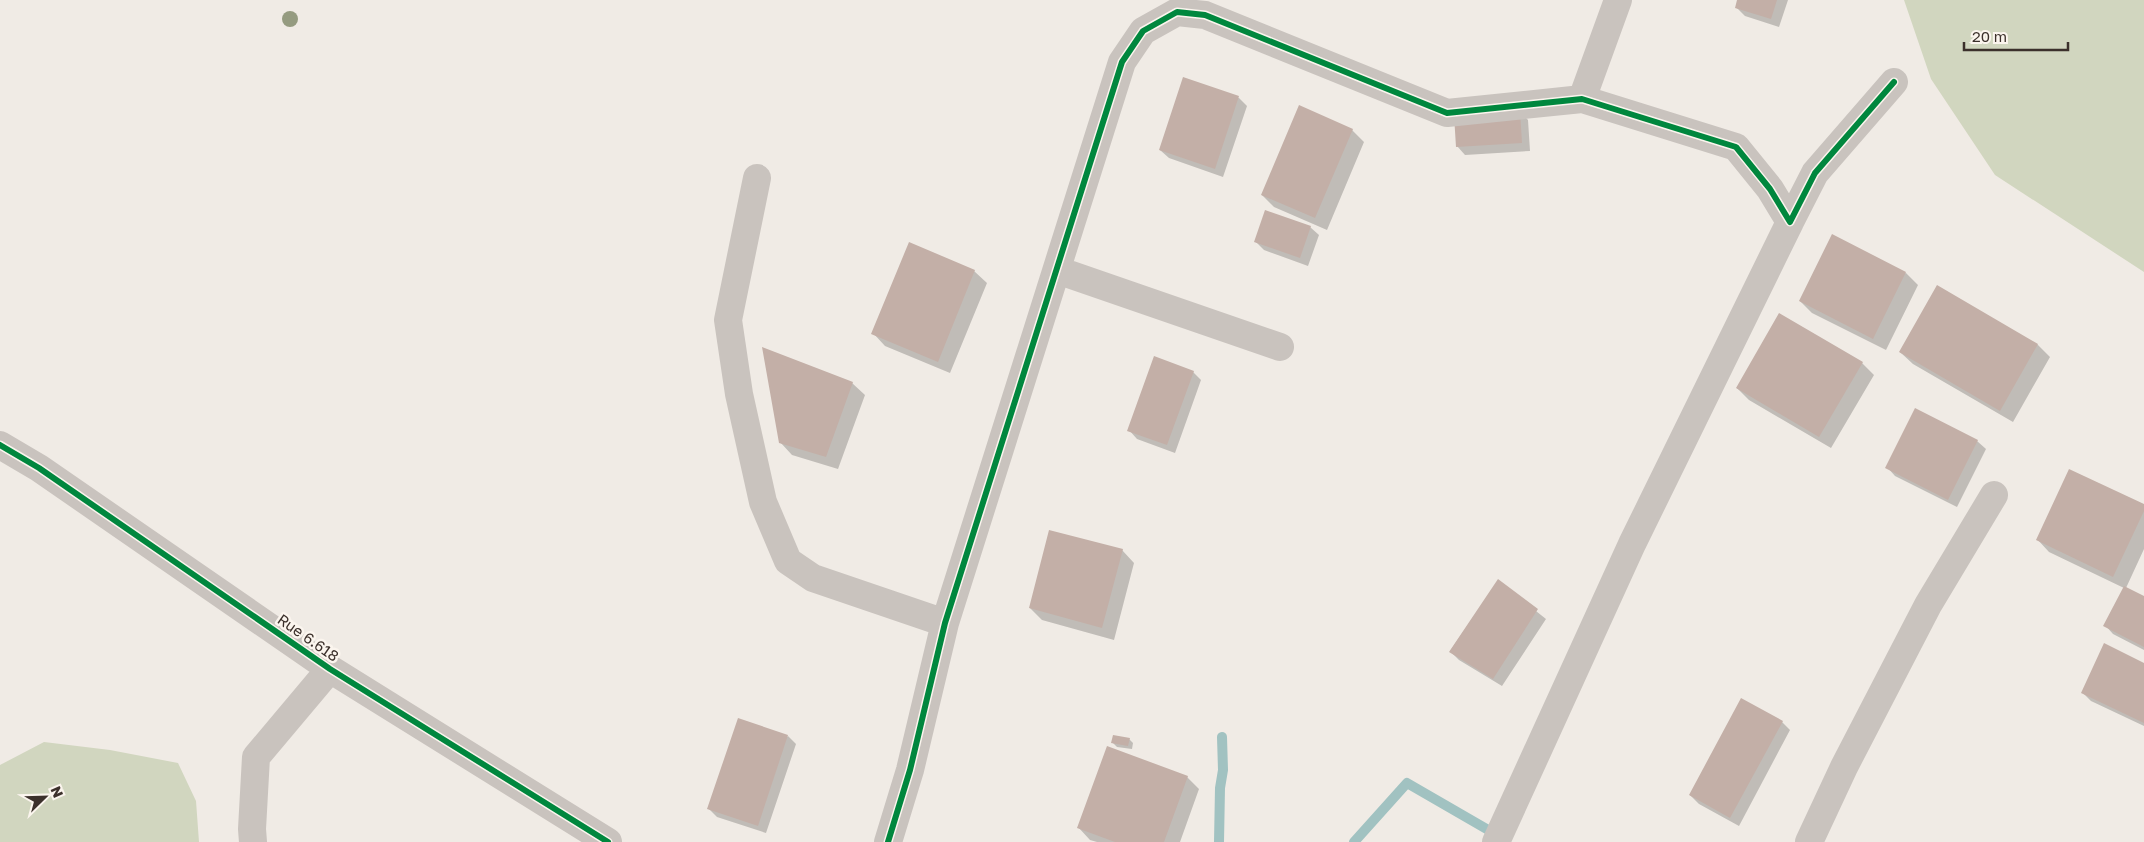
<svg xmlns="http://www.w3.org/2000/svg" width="2144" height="842" font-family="'Golos Text',sans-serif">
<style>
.green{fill:#d1d6bf}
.shadow{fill:#0003}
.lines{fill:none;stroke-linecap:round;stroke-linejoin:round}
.stream{stroke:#a1c2c1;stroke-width:10}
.building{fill:#c3afa7}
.minor{stroke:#c9c3be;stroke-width:28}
.cycleway-casing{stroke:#fbf5ee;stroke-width:9}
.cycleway{stroke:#00873e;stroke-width:6}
.tree{fill:#959b80}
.labels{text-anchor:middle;stroke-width:5;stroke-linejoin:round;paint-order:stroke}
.street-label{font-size:15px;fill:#3b302b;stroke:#fbf5ee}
</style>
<rect width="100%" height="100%" fill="#f0ebe5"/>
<path class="green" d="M1904,0H2144V272L1995,175L1931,79Z
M44,742L110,750L178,763L196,801L199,842H0V765Z"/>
<path class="shadow" d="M1738,0H1788L1779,27L1745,16L1736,7Z
M1184,79L1239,98L1247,106L1223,177L1169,158L1160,150Z
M1520,112L1528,120L1530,151L1465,155L1457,146Z
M1352,130L1364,142L1327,230L1274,207L1262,195Z
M1310,227L1319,235L1308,266L1264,250L1256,242Z
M974,271L987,283L950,373L885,346L873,333Z
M1906,273L1918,285L1886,350L1812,313L1800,301Z
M1938,287L2038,345L2050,357L2013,422L1913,364L1900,352Z
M1862,363L1874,375L1831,448L1749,400L1737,388Z
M1193,372L1201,380L1175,453L1137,439L1129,430Z
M852,383L865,395L838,469L792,455L780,442Z
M1977,441L1986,449L1957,507L1895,476L1887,467Z
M2144,506V549L2126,588L2144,598V650L2113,634L2105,625L2124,588L2049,552L2037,539Z
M1122,550L1134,563L1114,640L1042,620L1030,608Z
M1498,581L1546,619L1502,686L1459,660L1450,651Z
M2144,664V726L2091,701L2082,692Z
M1782,722L1790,730L1739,826L1699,804L1690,795Z
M788,736L796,744L766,833L717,817L709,809Z
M1129,739L1133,743L1132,749L1117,747L1113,743Z
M1187,777L1199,789L1180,842H1097L1090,840L1078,827Z"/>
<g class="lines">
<path class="stream" d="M1219,842L1220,788L1223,770L1222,737
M1354,842L1407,783L1497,835"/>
</g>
<path class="building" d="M1737,0H1777L1771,19L1735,8Z
M1183,77L1239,96L1215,169L1159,150Z
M1299,105L1353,129L1315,218L1261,195Z
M1520,111L1522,143L1456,147L1454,115Z
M1265,210L1311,226L1300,258L1254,242Z
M1832,234L1906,272L1873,339L1799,301Z
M909,242L975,270L938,362L871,334Z
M1937,285L2038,344L2000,411L1899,352Z
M1779,313L1863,362L1819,437L1736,388Z
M762,347L853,382L826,457L779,443Z
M1154,356L1194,371L1167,445L1127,431Z
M1915,408L1978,440L1948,500L1885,468Z
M2069,469L2144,504V511L2113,577L2036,540Z
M1049,530L1123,549L1102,628L1029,608Z
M1498,579L1538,609L1493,679L1449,652Z
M2124,586L2144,596V647L2103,626Z
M2104,643L2144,663V723L2081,693Z
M1741,698L1783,721L1730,818L1689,795Z
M738,718L788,735L758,826L707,809Z
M1113,735L1130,738L1128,746L1111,743Z
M1107,746L1188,776L1164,842H1115L1077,828Z"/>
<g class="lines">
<path class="minor" d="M1582,99L1618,0
M757,178L728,320L739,394L763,502L788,561L813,578L945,623
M1057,270L1280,347
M0,445L39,468L330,669L608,842
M253,842L252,829L256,757L330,669
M888,842L910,770L945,623L1122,62L1143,31L1177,12L1205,15L1447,113L1582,99L1736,147L1770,189L1790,222L1815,173L1894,82
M1496,842L1632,544L1790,222
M1809,842L1844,767L1928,605L1994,495"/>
<defs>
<path id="cycleway" d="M0,445L39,468L330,669L608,842
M888,842L910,770L945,623L1122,62L1143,31L1177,12L1205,15L1447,113L1582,99L1736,147L1770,189L1790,222L1815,173L1894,82"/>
</defs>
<use href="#cycleway" class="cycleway-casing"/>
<use href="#cycleway" class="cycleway"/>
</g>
<circle class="tree" cx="290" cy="19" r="8"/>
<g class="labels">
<g class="street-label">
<text transform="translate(308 638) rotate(35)" y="5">Rue 6.618</text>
</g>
</g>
<g transform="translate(45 797) rotate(67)" stroke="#fbf5ee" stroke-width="4" paint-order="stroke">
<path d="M0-4L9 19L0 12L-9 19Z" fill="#3b302b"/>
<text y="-8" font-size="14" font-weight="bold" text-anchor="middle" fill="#3b302b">N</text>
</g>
<path d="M1964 42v8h104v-8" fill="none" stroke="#3b302b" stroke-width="2.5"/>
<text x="1972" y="42" font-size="15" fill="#3b302b" stroke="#fbf5ee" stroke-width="4" paint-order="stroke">20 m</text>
</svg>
